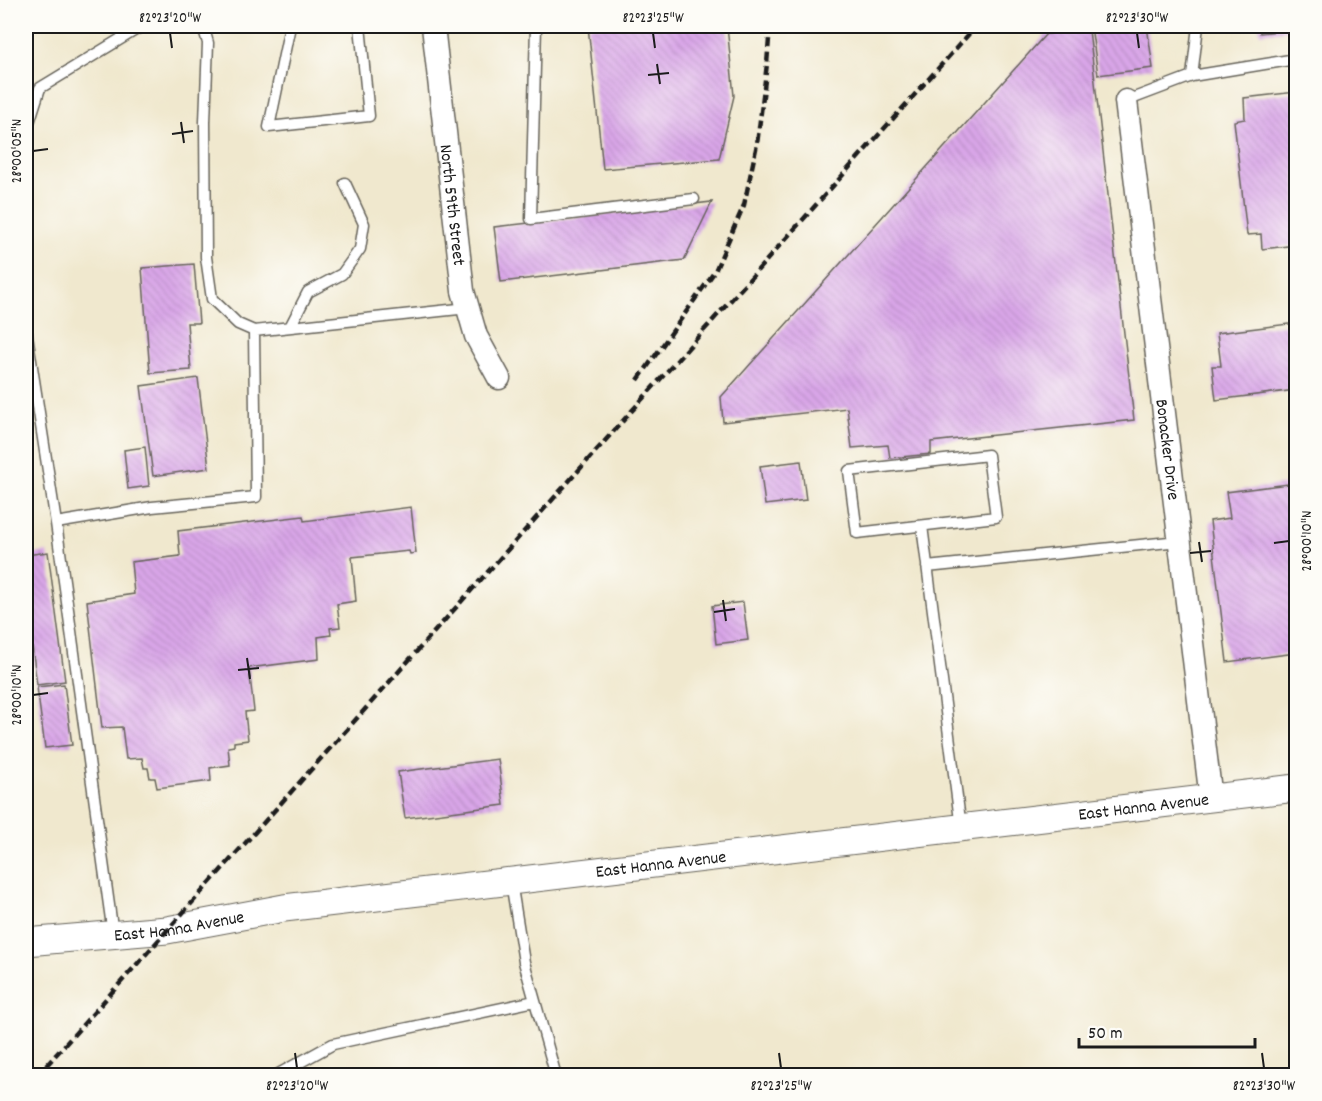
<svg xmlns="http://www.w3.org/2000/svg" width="1322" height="1101" font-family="Dekko,sans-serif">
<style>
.building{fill:url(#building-back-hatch)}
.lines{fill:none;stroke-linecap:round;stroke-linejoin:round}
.service-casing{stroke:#66635a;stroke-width:13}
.minor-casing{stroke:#66635a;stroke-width:25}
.tertiary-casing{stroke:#66635a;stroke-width:29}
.service{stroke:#fff;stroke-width:10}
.minor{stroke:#fff;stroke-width:22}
.tertiary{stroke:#fff;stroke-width:27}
.rail{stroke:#1c1c1c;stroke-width:4.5;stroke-dasharray:9 4.5;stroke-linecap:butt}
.ticks{fill:none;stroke:#1c1c1c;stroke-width:2}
.labels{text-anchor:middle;stroke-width:5;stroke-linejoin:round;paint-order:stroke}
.street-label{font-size:18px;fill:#1c1c1c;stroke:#fdfcf7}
.neatline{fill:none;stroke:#1c1c1c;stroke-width:2}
.ticks-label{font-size:15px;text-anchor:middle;fill:#1c1c1c}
</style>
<defs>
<pattern id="building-back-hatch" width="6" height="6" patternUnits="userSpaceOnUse" patternTransform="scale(1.5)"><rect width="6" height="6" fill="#d9a6e8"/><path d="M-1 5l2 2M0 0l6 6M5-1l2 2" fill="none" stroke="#ba8ec6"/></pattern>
</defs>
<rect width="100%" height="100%" fill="#fdfcf7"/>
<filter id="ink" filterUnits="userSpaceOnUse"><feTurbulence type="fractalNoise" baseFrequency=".0167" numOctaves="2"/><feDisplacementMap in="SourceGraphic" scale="12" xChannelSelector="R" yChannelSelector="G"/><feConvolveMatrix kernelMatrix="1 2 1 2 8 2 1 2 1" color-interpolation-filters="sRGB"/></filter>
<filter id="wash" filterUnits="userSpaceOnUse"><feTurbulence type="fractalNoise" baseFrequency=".008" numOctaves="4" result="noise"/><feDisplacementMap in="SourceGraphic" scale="24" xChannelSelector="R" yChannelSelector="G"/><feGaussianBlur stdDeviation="1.35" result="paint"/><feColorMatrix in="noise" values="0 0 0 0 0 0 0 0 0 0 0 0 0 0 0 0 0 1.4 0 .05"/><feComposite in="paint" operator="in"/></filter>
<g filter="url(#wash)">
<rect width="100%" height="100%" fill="#f0e8ce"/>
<g id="blocks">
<path class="building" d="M588,26H727L734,96L719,159L603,169Z
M1091,26H1147L1153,68L1098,75Z
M1259,26H1296V29L1260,33Z
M1089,30L1134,420L931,442V454L890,458L888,445L852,448L847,408L723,422L721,397L1046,34Z
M1296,92V245L1262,249L1261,234L1247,235L1234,121L1245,119L1244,98Z
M712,202L684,260L501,282L494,227Z
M194,264L199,323H187L191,370L150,373L142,268Z
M1296,323V390L1216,400L1212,366H1221L1217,333Z
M198,378L209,468L153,476L141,386Z
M145,447L149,486L128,489L124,450Z
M801,461L806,500L765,505L760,466Z
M1296,483V653L1227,662L1210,521L1230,518L1226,492Z
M411,507L416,553L410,554L409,551L352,557L356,601L337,604L340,627L330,628L331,635L318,637L319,659L249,668L254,711L245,712L248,740L234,742V746L228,747L230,765L210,768L211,781L157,788L155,778H150L148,768H144L142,758L126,759L122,727L102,728L87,601L134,594L131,562L180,556L178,531L303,516L304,521Z
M48,552L65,681L37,685L26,598V555Z
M743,602L748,640L716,644L712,606Z
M64,684L72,745L45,748L37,687Z
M498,759L504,805L405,818L398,772Z"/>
</g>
</g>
<g filter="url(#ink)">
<use href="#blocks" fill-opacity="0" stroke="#66635a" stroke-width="1.5"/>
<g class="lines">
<defs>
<path id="service" d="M203,26L208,43L205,122L206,257L212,299L238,324L254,331
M290,26L269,127L369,116L360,26
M536,26L531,219L694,199
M1192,76L1296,59
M1126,101L1192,76L1198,26
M26,132L40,88L142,26
M290,327L308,292L342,274L360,249L364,224L345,183
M26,328L56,523
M988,455L996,517L857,533L849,471Z
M922,526L961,828
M927,567L1179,541
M511,882L524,962L556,1076
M113,934L56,523L152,507L256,497L254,331L468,308
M275,1076L333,1044L535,1001"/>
<g id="minor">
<path id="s1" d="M433,26L463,291L476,336L499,378"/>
<path id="s2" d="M1126,101L1211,799"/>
</g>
<g id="tertiary">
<path id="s3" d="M26,942L167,930L284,908L1296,788"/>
</g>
</defs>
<use href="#service" class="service-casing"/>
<use href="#minor" class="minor-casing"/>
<use href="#tertiary" class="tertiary-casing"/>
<use href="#service" class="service"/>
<use href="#minor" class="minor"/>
<use href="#tertiary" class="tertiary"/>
<path class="rail" d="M638,380L715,271L744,205L757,144L767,64L770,26
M37,1076L976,26"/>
</g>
</g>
<path class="ticks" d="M170,33L172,48M653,33L655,48M1137,33L1139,48M657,64L660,84M648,75L669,73M181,122L184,143M172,134L193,131M33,151L48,149M1199,542L1202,562M1274,543L1289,541M1190,553L1211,551M723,600L726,621M714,612L735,609M247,658L250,679M238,670L259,668M33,695L48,693M295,1053L297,1068M779,1053L781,1068M1262,1053L1264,1068"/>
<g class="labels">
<g class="street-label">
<text dy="6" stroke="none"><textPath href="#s1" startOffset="180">North 59th Street</textPath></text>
<text dy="6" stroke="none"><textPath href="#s2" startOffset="351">Bonacker Drive</textPath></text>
<text dy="6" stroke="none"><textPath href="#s3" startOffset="1126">East Hanna Avenue</textPath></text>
<text dy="6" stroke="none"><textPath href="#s3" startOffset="640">East Hanna Avenue</textPath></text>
<text dy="6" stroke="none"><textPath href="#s3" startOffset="154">East Hanna Avenue</textPath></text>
</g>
</g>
<rect width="1322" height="1101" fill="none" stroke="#fdfcf7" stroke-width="66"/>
<path d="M1079 1038v9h176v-9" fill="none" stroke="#1c1c1c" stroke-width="3"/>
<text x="1088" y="1038" font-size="18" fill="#1c1c1c" stroke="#fdfcf7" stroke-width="4.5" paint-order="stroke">50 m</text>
<rect x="33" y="33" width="1256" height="1035" class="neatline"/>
<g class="ticks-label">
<text x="170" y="22">82°23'20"W</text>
<text x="653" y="22">82°23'25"W</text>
<text x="1137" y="22">82°23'30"W</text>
<text transform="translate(16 151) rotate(-90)" y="5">28°00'05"N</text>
<text transform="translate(1306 541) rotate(-90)" y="5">28°00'10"N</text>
<text transform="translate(16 695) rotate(-90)" y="5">28°00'10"N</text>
<text x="297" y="1090">82°23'20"W</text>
<text x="781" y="1090">82°23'25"W</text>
<text x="1264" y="1090">82°23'30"W</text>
</g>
</svg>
